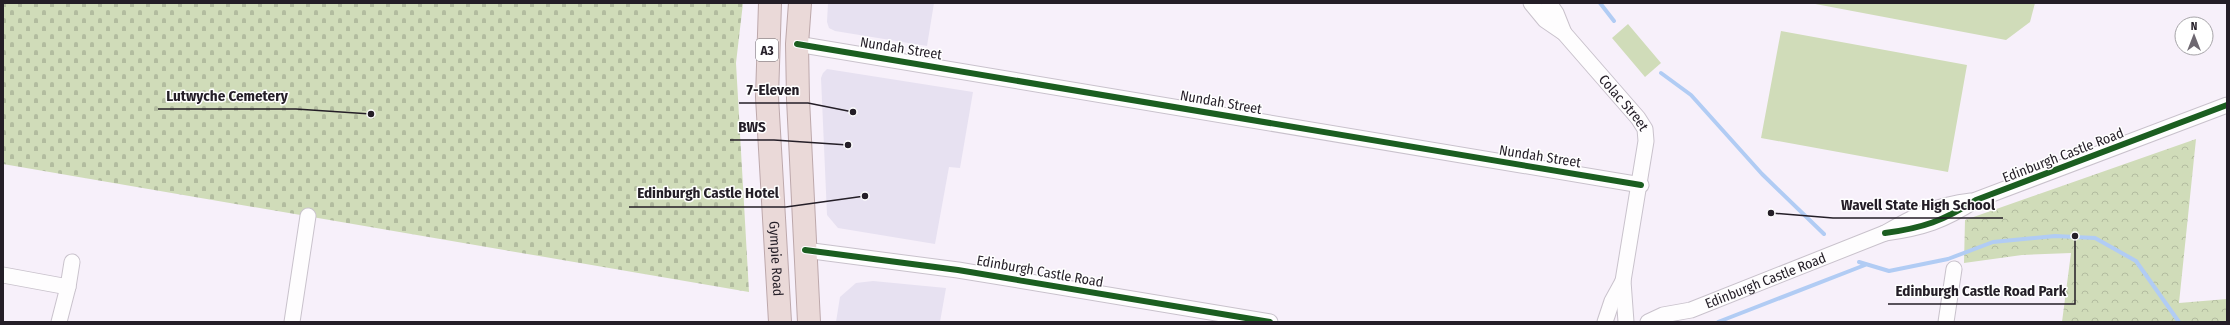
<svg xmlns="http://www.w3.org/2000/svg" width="2230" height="325" font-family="'Fira Sans Condensed',sans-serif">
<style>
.commercial{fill:#e7e1f1}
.cemetery{fill:url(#cemetery-stones)}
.park{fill:url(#park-crowns)}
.garden{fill:#d0dcb9}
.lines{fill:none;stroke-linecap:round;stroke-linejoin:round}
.stream{stroke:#b1ccf4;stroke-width:4}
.minor-casing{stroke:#c9c2cc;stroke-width:17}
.highway-casing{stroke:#bda8ab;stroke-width:24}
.minor{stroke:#fefdfe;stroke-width:15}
.highway{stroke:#ead9d8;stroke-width:22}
.cycleway-casing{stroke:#fff;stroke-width:8}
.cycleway{stroke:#1b5e20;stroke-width:6}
.labels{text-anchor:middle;stroke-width:3;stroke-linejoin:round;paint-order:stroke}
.shield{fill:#fff;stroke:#666268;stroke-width:1}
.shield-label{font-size:13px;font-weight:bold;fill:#241e27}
.street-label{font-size:14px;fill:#241e27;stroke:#fff}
.leader{fill:none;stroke:#241e27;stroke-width:1.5}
.callout-dot{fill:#241e27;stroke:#fff;stroke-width:1.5}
.callout-label{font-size:15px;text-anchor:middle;font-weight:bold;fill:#241e27;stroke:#fff;stroke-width:3;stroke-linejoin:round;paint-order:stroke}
</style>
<defs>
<pattern id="cemetery-stones" width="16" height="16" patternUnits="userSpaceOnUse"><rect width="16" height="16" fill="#d0dcb9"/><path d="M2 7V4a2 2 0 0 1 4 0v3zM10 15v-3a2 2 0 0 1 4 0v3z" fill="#b2bc9f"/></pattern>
<pattern id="park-crowns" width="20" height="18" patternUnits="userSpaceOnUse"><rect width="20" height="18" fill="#d0dcb9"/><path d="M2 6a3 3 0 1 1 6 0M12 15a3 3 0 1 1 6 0" fill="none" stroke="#b2bc9f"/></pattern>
</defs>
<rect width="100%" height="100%" fill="#f7f0fa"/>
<path class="commercial" d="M828,3H934L927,46L835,31L829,28L827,22Z
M827,69L973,92L960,168L949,167L935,244L838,228L827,215L821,78L823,73Z
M873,281L946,288L940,322H836L840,297L856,283Z"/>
<path class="cemetery" d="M3,3H743L736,63L749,292L3,164Z"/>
<path class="park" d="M2196,139L2179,303L2227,299V322H2062L2071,253L2022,255L1964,263L1965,220Z"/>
<path class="garden" d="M1810,3H2035L2030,22L2006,40Z
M1628,24L1661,63L1645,77L1612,38Z
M1781,31L1967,65L1948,172L1761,138Z"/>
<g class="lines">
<path class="stream" d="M1600,3L1614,21
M1661,73L1691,95L1762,174L1824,234
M1859,262L1889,271L1948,259L1993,242L2055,236L2095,238L2136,261L2179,322
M1718,322L1865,265"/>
<defs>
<g id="minor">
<path id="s1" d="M1531,3L1545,20L1564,33L1638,118L1645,129L1646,141L1623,281L1626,322"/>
<path d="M1549,3L1556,13L1564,33"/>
<path d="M797,44L1641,185"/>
<path d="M1885,233C1923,228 1943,221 1976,200L2227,105"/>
<path d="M805,250L958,270L1270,322"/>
<path d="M3,275L68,287"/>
<path d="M59,322L68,287L72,262"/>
<path d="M292,322L308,216"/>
<path d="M1605,322L1612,301L1623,281"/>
<path id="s2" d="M1648,322L1663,315L1691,310L1885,233C1914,216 1937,205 1971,201"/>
<path d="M1946,322L1954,269"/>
</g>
<g id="highway">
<path id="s3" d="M770,3L767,97L780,322"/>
<path d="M800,3L797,44L798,99L809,322"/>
</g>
</defs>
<use href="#minor" class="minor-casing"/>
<use href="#highway" class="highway-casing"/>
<use href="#minor" class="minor"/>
<use href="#highway" class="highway"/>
<defs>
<path id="cycleway" d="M797,44L1641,185
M1885,233C1923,228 1943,221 1976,200L2227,105
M805,250L958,270L1270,322"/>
</defs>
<use href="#cycleway" class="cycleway-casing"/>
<use href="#cycleway" class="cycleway"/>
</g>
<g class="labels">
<rect class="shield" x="756" y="39" width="22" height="22" rx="3"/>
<g class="shield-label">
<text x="767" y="55">A3</text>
</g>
<g class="street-label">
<text transform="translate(901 48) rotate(9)" y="5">Nundah Street</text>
<text transform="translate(1221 102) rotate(10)" y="5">Nundah Street</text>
<text dy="5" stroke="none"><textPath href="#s1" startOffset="137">Colac Street</textPath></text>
<text transform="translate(2063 155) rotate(-21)" y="5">Edinburgh Castle Road</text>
<text transform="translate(1540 156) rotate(9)" y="5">Nundah Street</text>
<text dy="5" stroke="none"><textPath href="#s3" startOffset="256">Gympie Road</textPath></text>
<text transform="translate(1040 271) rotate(10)" y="5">Edinburgh Castle Road</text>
<text dy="5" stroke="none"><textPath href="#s2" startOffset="125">Edinburgh Castle Road</textPath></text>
</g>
</g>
<path class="leader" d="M853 112L808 103H739M371 114L296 109H158M848 145L774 140H730M865 196L786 207H629M1771 213L1833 218H2003M2075 236L2075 304H1888"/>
<g class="callout-dot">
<circle cx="853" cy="112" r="4"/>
<circle cx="371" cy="114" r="4"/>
<circle cx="848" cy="145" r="4"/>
<circle cx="865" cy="196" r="4"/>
<circle cx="1771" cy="213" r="4"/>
<circle cx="2075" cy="236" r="4"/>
</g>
<g class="callout-label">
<text x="773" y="95">7-Eleven</text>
<text x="227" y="101">Lutwyche Cemetery</text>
<text x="752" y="132">BWS</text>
<text x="708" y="198">Edinburgh Castle Hotel</text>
<text x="1918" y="210">Wavell State High School</text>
<text x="1981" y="296">Edinburgh Castle Road Park</text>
</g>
<rect width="2230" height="325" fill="none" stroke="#241e27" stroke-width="8"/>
<g transform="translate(2194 36)"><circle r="19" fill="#ffffff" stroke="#a7a5a9"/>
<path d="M0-3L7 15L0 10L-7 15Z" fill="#6e6871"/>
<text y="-6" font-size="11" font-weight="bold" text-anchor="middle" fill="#241e27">N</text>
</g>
</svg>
